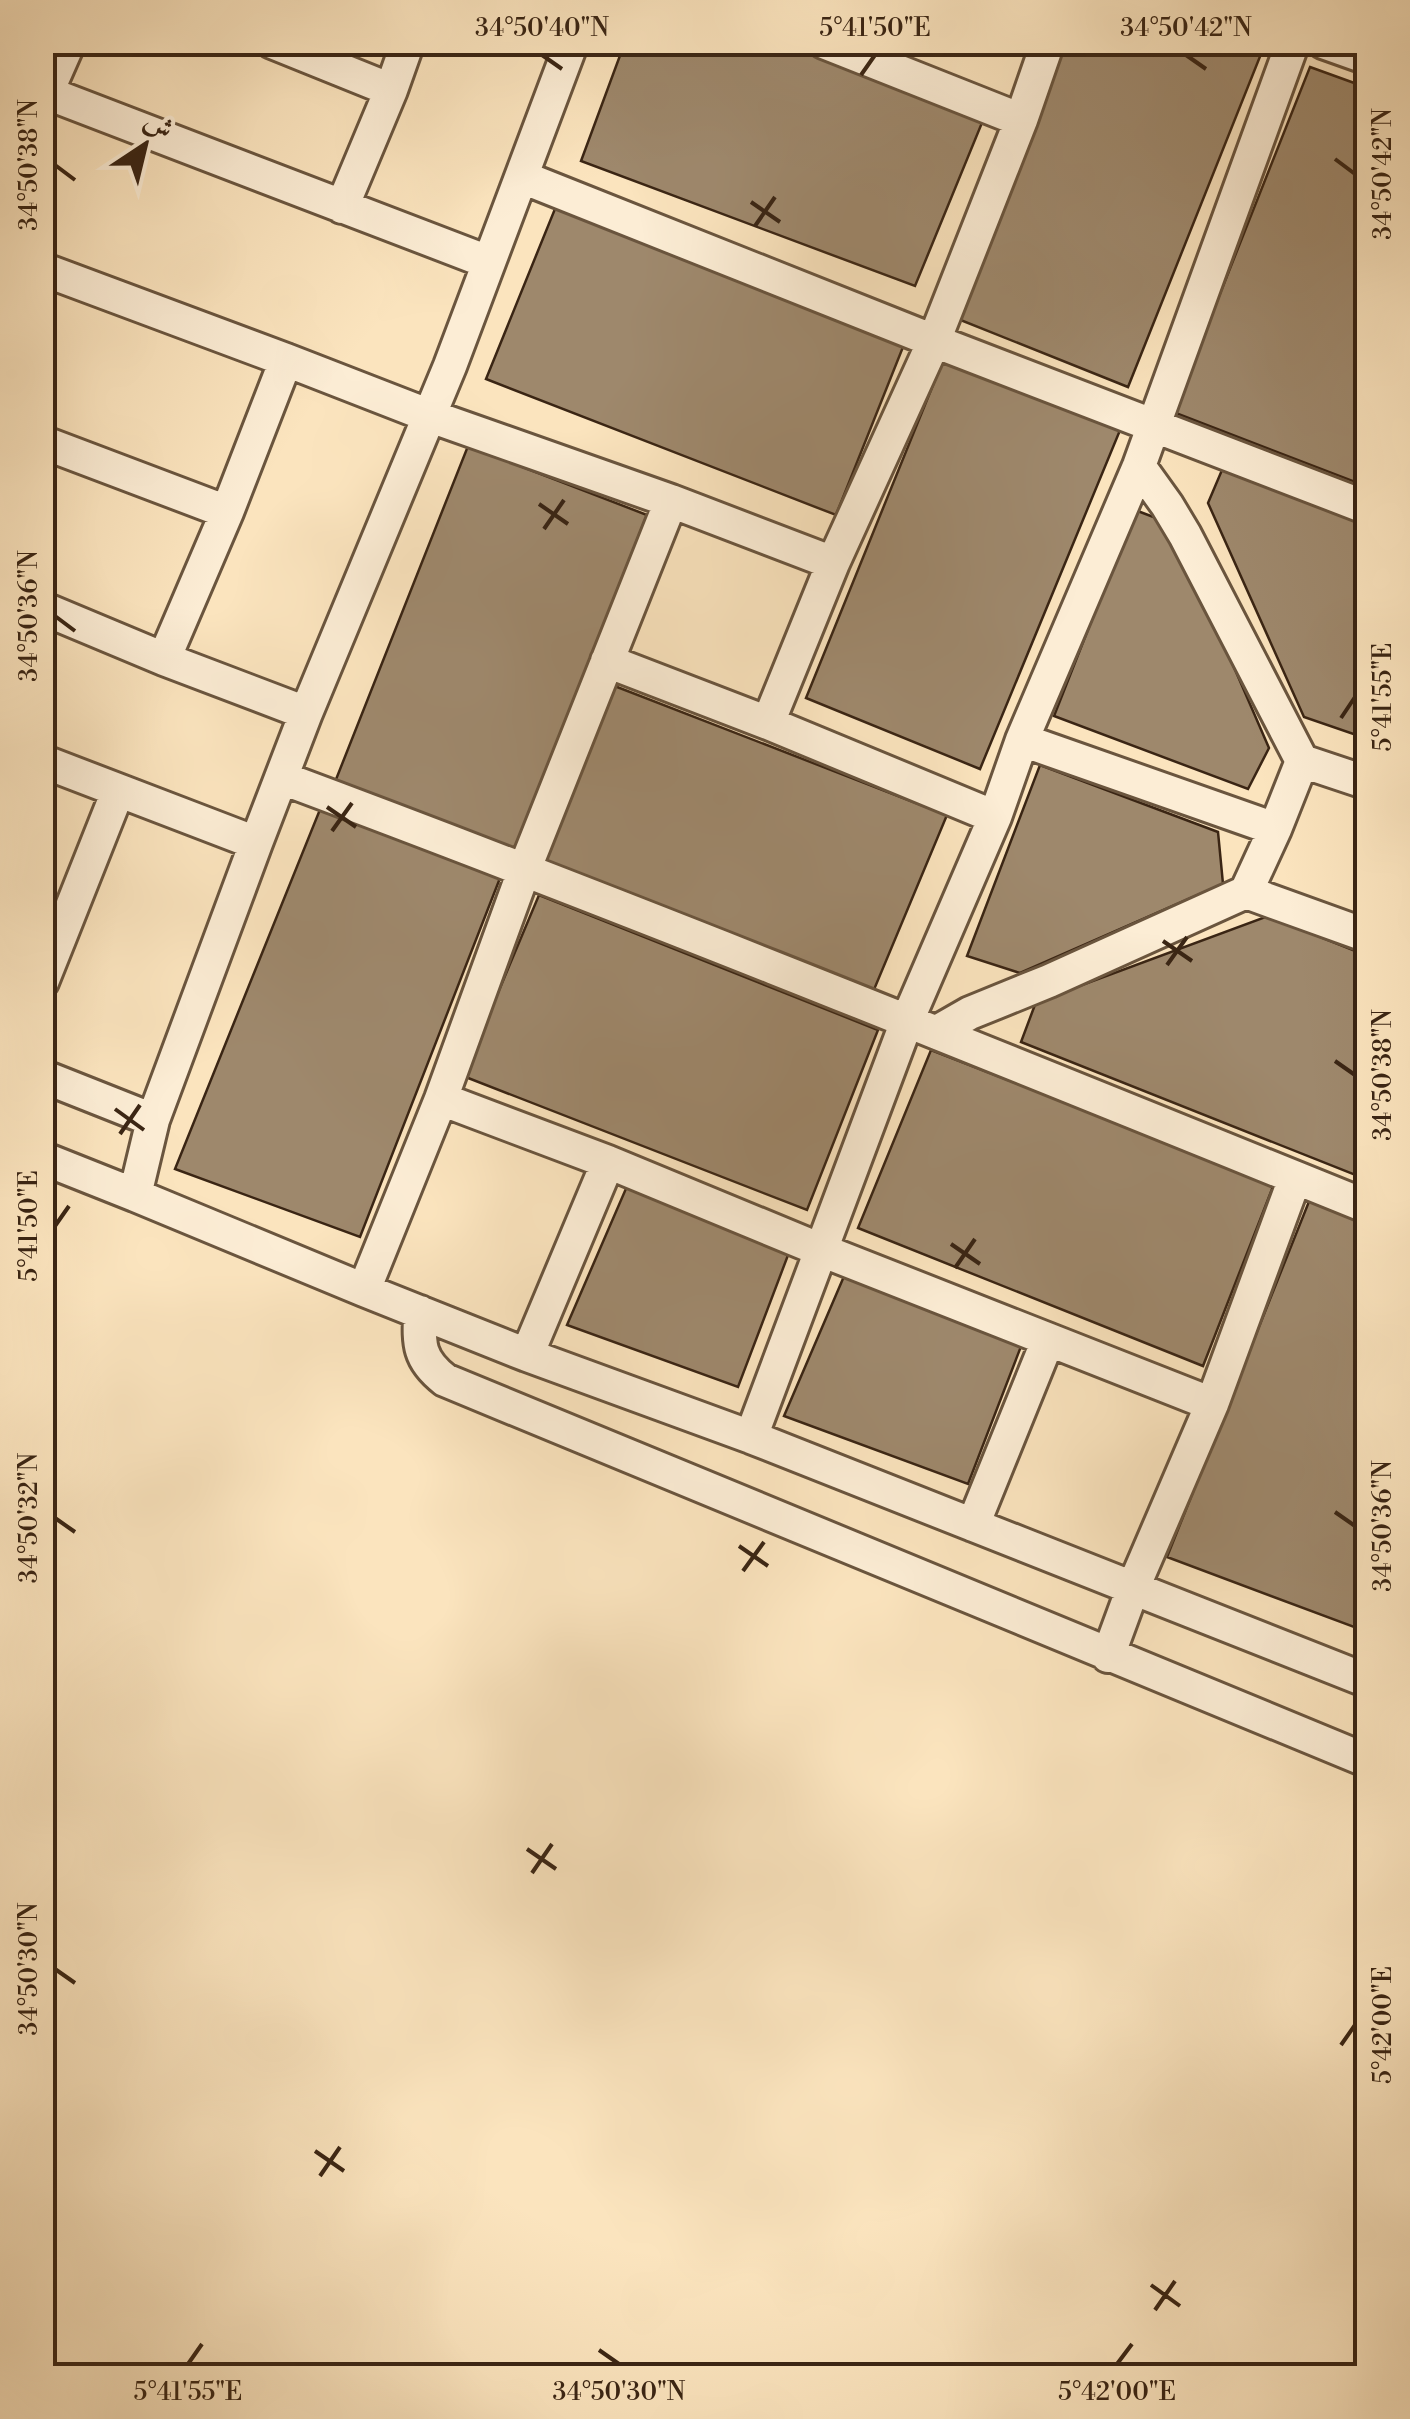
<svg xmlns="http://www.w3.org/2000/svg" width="1410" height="2419" font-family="'Libre Bodoni',Amiri,serif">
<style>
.building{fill:#9e886c;stroke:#3a2514;stroke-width:2.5}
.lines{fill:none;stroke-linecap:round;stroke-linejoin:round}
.minor-casing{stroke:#6a553e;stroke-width:38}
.minor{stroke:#fcedd5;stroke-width:32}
.ticks{fill:none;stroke:#3a2514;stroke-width:4}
.neatline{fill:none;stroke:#3a2514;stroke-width:4}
.ticks-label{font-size:25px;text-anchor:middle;fill:#3a2514}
</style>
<rect width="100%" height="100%" fill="#fbe4be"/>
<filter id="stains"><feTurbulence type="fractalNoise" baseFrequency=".002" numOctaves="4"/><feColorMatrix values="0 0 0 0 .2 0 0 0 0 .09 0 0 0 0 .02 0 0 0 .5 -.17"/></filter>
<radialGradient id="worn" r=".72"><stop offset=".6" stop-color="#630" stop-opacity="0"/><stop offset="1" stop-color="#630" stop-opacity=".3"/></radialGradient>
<path class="building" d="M625,42H803L986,113L915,286L581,161Z
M1062,42L1265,44L1128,387L953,317Z
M1310,67L1368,88V449L1355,482L1173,412Z
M559,199L907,337L836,515L486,379Z
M946,353L1123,423L980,769L806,698Z
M468,446L647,515L512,855L333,787Z
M1222,470L1368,526V739L1304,717L1208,503Z
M1135,510L1172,524L1269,748L1248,789L1054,716Z
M612,685L947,815L873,992L539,863Z
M1040,765L1218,832L1223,884L1020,973L967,956Z
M321,807L502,873L360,1237L175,1169Z
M539,895L878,1030L807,1210L463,1076Z
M1268,916L1368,956V1180L1021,1042L1036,1002Z
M931,1050L1274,1184L1203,1366L858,1228Z
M631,1177L793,1242L738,1387L567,1325Z
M1310,1199L1368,1220V1590L1354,1627L1167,1557Z
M848,1267L1025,1336L968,1484L784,1416Z"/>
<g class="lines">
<defs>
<path id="minor" d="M272,42L391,90
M572,42L450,366L306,713L256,843L153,1120L135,1195L364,1290L527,1355L751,1437L1368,1681
M824,42L1021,120
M1323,42L1368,58
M42,91L488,262
M47,92L69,42
M522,177L934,341L1368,508
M342,207L391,90L408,42
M42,269L286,360L430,416L671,501L833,563
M42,442L227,512
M1139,466L1167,505L1185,535L1302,761L1368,783
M42,608L164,659L306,713
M164,659L227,512L286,360
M607,661L768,723L995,817
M768,723L833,563L934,341L1021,120L1048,42
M1022,740L1275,829
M42,761L256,843
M282,778C647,914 1007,1061 1368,1207
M1246,892L1275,829L1302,761
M42,936L58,942L118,791
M42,982L58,942
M937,1032L970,1013L1049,981L1246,892L1368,936
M42,1076L153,1120
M441,1099L608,1162L821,1250L1212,1404
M42,1158L135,1195
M364,1290L441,1099L525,868L671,501
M420,1312C419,1344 418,1359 445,1380L1368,1761
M527,1355L608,1162
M751,1437L907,1021L995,817L1022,740L1139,466L1293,42
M973,1525L1048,1340
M1108,1656L1133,1588L1212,1404L1295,1178"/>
</defs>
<use href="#minor" class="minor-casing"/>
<use href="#minor" class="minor"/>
</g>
<path class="ticks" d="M542,55L562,69M1186,55L1206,69M861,75L875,55M1335,159L1355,174M55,165L75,180M751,202L780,222M755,226L775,197M539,504L568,524M544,529L564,500M55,616L75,631M1341,718L1355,697M327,807L356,827M332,831L352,803M1163,941L1192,961M1167,965L1187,937M1335,1061L1355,1075M115,1109L144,1130M120,1134L140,1105M55,1226L69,1206M951,1244L980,1264M955,1268L975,1239M1335,1512L1355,1526M55,1518L75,1532M739,1546L768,1566M743,1571L764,1542M527,1849L556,1869M532,1873L552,1844M55,1969L75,1983M1341,2045L1355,2025M315,2151L344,2171M320,2176L340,2147M1151,2285L1180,2306M1155,2310L1175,2281M599,2350L619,2364M188,2364L202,2344M1117,2364L1132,2344"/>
<rect width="1410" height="2419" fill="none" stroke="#fbe4be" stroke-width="110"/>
<g transform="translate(145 145) rotate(35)" stroke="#fcedd5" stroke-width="8" paint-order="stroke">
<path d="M0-8L18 38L0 25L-18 38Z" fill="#3a2514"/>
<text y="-15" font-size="28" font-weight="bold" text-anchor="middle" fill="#3a2514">ش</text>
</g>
<rect x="55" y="55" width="1300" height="2309" class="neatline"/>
<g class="ticks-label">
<text x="542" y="36">34°50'40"N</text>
<text x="875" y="36">5°41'50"E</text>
<text x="1186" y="36">34°50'42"N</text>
<text transform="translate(28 165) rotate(-90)" y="9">34°50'38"N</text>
<text transform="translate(1382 174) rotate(-90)" y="9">34°50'42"N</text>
<text transform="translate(28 616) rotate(-90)" y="9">34°50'36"N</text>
<text transform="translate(1382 697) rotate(-90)" y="9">5°41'55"E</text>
<text transform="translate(1382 1075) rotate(-90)" y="9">34°50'38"N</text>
<text transform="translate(28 1226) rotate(-90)" y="9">5°41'50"E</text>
<text transform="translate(28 1518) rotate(-90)" y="9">34°50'32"N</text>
<text transform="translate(1382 1526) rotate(-90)" y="9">34°50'36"N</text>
<text transform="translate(28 1969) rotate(-90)" y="9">34°50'30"N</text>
<text transform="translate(1382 2025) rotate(-90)" y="9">5°42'00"E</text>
<text x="188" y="2400">5°41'55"E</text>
<text x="619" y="2400">34°50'30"N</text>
<text x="1117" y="2400">5°42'00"E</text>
</g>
<rect width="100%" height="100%" filter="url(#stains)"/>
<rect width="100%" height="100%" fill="url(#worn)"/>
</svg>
